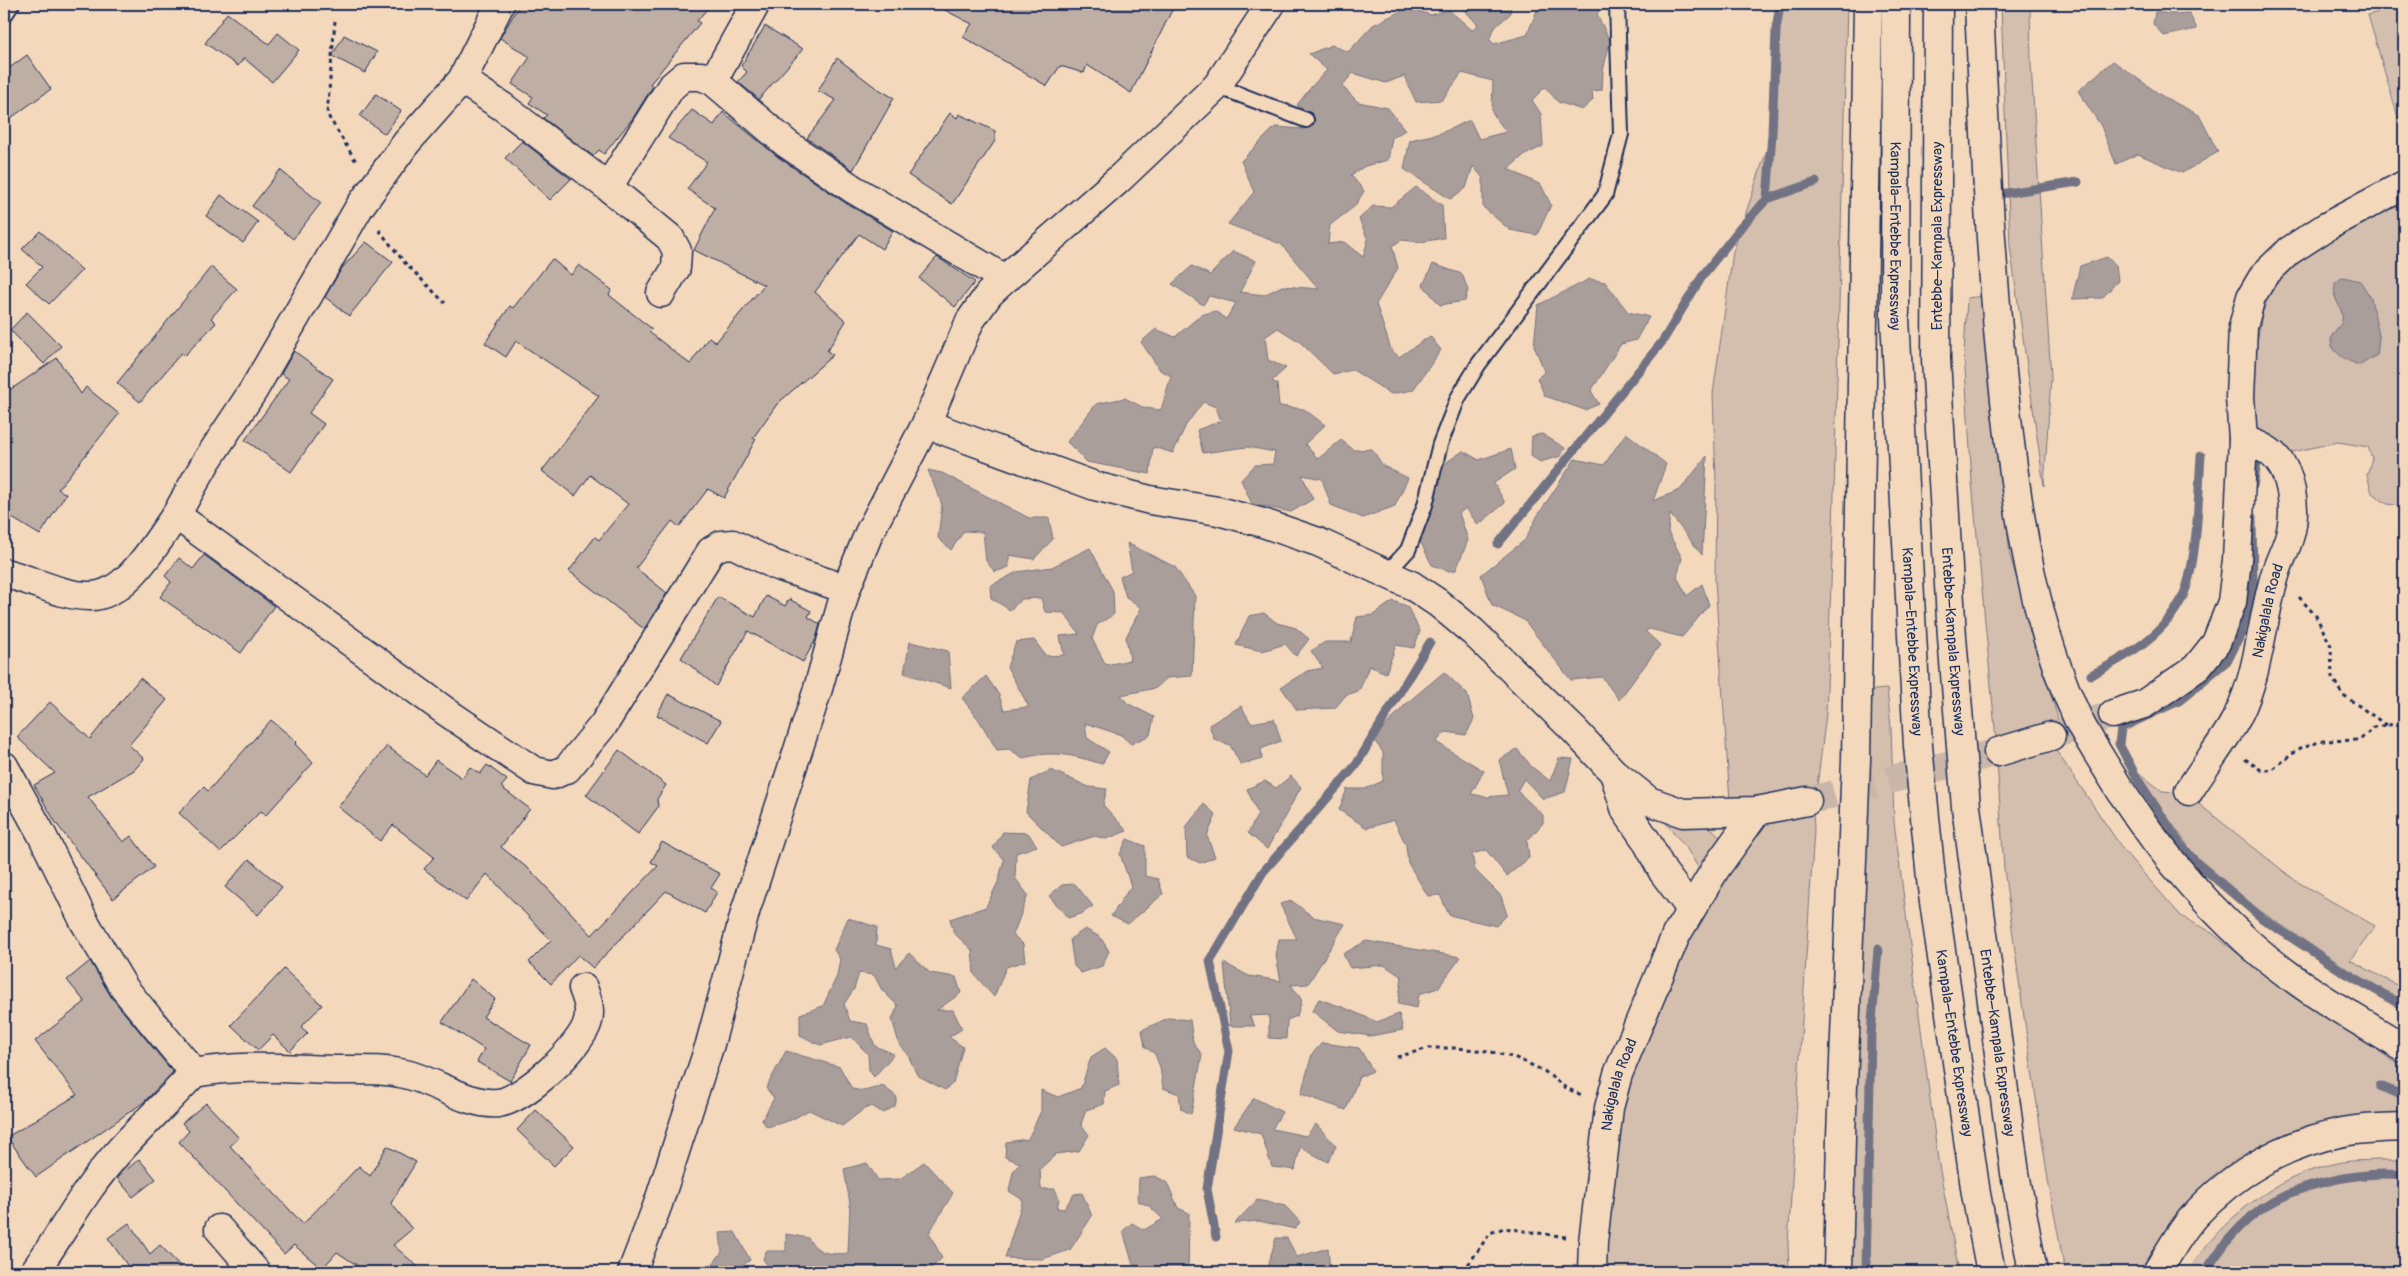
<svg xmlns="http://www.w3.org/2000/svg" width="2408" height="1276" font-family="Pangolin,sans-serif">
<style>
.green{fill:#d4bfae;stroke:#787786;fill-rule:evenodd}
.water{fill:#aa9e9b;stroke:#717283}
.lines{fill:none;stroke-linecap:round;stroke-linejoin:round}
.stream{stroke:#717283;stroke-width:9}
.building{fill:#bfaea4;stroke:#1b2f5e}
.street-tunnel{stroke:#c9b6a8;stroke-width:28;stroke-dasharray:28 14;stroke-linecap:butt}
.lane-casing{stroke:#1b2f5e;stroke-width:18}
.street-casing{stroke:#1b2f5e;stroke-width:31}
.highway-casing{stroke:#1b2f5e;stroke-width:31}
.path{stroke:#1b2f5e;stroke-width:3;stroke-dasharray:4 4;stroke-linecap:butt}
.lane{stroke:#f4d8bb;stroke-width:14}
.street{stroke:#f4d8bb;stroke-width:28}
.highway{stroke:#f4d8bb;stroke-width:28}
.labels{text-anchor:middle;stroke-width:4.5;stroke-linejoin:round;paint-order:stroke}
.street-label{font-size:15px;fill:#1b2f5e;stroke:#f4d8bb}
</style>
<rect width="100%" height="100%" fill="#f4d8bb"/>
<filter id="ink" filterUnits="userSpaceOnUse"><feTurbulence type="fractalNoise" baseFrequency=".02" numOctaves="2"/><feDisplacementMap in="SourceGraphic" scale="10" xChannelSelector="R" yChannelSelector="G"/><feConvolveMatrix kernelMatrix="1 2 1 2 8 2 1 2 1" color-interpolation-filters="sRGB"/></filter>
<g filter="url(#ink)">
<path class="green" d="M1779,4H1847L1833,531L1826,714L1817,787L1730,801L1715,581L1716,482L1713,394L1733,252L1772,134Z
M2001,4H2030L2031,65L2051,377L2044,486L2010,246Z
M2404,5V138L2368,15Z
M2404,191V506L2387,504L2372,493L2367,475L2372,458L2368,447L2338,442L2288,453L2258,434L2251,413L2252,370L2262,314L2273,285L2284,269ZM2334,294L2375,319L2379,336L2377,355L2360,365C2349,359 2324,351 2333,334C2336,329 2341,325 2342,321C2344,312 2337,302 2334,294Z
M1985,296L2010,556L2058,719L1996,739L1972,482L1964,353L1967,298Z
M1887,689L1891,727L1894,822L1938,1160L1959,1272H1849L1864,697L1875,690Z
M2053,746L2124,851L2181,916L2212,933L2258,970L2404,1068V1115L2344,1119L2167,1233L2140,1272H2065L2048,1180L2022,1003L2004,869L1997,761Z
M2134,769L2162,791L2177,792L2195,801L2296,881L2375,926L2350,960L2404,989V1001L2346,968L2260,911L2220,879L2195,856Z
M1813,809L1814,830L1788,1244L1789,1272H1605L1608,1202L1628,1083L1682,945L1720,885L1766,822Z
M1665,817C1685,820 1711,821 1721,839L1704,869H1699L1687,849L1665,822Z
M2376,1160H2404V1272H2188C2219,1220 2277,1175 2338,1163C2350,1160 2363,1161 2376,1160Z"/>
<path class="water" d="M1453,4H1511L1510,14L1496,26L1489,39L1494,44L1527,35L1538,8L1578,4H1603L1597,14L1610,41L1603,71L1602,90L1592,91L1593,100L1582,110L1558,102L1545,87L1532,100L1541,114L1543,146L1523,156L1508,169L1541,185L1551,205L1537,235L1510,230L1483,207V178L1473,166L1466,188L1450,199L1404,169L1410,140L1441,133L1470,120L1479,139L1506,132L1492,112L1493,81L1462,73L1442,100L1416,102L1404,76L1386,83L1353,73L1342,86L1358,102L1388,108L1405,130L1392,138L1388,160L1365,166L1351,175L1364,191L1355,206L1330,225L1328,244L1344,242L1363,257L1368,240L1359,219L1373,206L1391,207L1416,187L1442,205L1444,238L1421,242L1401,240L1392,246L1398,268L1376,304L1391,349L1399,357L1430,336L1441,350L1413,390L1391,394L1353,370L1333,374L1300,342L1278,328L1265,337L1268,360L1286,368L1272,381L1277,384L1279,406L1304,409L1325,425L1305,444L1318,459L1341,440L1354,450L1372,449L1383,466L1408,478L1395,506L1363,518L1331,505L1322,479L1302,475L1313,499L1291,512L1252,504L1241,480L1255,465L1273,464L1275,452L1247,447L1203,453L1197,430L1221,421L1216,407L1203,402L1186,425L1173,453L1153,447L1150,474L1087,462L1067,442L1096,404L1125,398L1144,408L1161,410L1171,376L1160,370L1141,342L1156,329L1175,337L1201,315L1215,311L1226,319L1236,303L1209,296L1203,305L1172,284L1192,266L1210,275L1233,251L1256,261L1240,292L1264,295L1282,286L1319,289L1281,244L1228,224L1254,192L1241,161L1275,127L1304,129L1315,119L1297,105L1312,86L1327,70L1309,54L1332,45L1348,52L1373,25L1407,8L1431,15L1449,10L1472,30L1478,25L1461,6Z
M2155,12L2171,14L2189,13L2197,29L2164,36L2153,24Z
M2113,61L2162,96L2199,115L2218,152L2182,173L2138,154L2116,164L2101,126L2078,91Z
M2107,257L2116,265L2118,281L2102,298L2072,299L2080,266Z
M1433,264L1462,274L1468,290L1465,301L1440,305L1423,285Z
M2343,277L2360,281L2371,298L2379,336L2377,355L2360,365C2348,362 2325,350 2333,334C2335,330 2341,326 2342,321C2345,312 2336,303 2335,295C2334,291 2335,287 2335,283Z
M1590,279L1605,282L1628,312L1649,317L1636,340L1621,344L1591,391L1599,404L1585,410L1545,396L1537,378L1545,372L1534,346L1538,305Z
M1626,433L1666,464L1653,501L1680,490L1707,456L1702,555L1670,514L1668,532L1682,558L1677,577L1687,596L1702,584L1709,605L1682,637L1650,629L1645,631L1660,645L1619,700L1602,677L1571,680L1524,620L1492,605L1481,575L1525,540L1538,515L1575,459L1604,465Z
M1542,434L1565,448L1561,456L1540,462L1531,456L1532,436Z
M1511,449L1515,469L1494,483L1505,503L1478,525L1466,508L1459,513L1468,540L1456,570L1449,571L1432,565L1419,539L1433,490L1440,484L1441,466L1463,451L1479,460Z
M928,470L942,473L1029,518H1049L1053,539L1034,559L1009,555V567L995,572L986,561L983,532L964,531L951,550L938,538L942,505Z
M1127,543L1175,567L1195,596L1192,676L1167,678L1156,688L1121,695L1127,703L1154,717L1150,735L1131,744L1121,735L1085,723L1087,738L1109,752L1102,764C1072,755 1054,750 1023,758L1009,749L997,750L979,720L962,698L986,676L999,695L1004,710L1029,707L1007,667L1016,642L1034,640L1046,656L1064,655L1060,636L1079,634L1064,613L1045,612L1041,598L1022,599L1010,610L991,598L990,586L1017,572L1052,567L1090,548L1113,591L1114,614L1097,625L1092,639L1106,665L1130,660L1126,637L1141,608L1126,597L1120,577L1132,571Z
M1393,601L1407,606L1420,631L1414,648L1396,645L1386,673L1369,666L1359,691L1346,695L1335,708L1297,710L1281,687L1307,671L1323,668L1311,651L1325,642H1351L1357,617L1373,615Z
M1264,613L1277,623L1296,628L1309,639L1296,656L1285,644L1262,651L1236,645L1249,616Z
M910,642L948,651L951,688L904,673Z
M1444,672L1467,694L1474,719L1466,735L1446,732L1436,742L1484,771L1471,794L1487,797L1508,795L1499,760L1517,749L1532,767L1550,781L1559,758L1573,759L1565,792L1543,799L1524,779L1517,791L1543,815V823L1527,841L1529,858L1507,876L1486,850L1472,854L1475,870L1501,896L1507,915L1496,926L1449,915L1440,895L1428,896L1408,863L1406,845L1394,820L1367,828L1339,810L1347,789H1365L1383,781V752L1373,739L1407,703Z
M1241,706L1251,723L1274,719L1281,741L1261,749L1262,759L1241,765L1230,745L1214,739L1209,725Z
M1051,770L1089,787L1107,789L1103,805L1127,831L1106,839L1095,836L1061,847L1026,812L1031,780Z
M1291,776L1301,787L1267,849L1248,833L1258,814L1247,789L1265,781L1276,788Z
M1204,804L1216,815L1207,836L1215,857L1200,863L1187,857L1186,827Z
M1003,832L1028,833L1037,846L1016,853L1015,878L1028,895L1013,935L1023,944L1025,961L1006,967L994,997L974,974L972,950L954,933L950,919L986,907L998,882L1004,860L993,848Z
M1127,839L1145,846V876L1158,879L1163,894L1128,924L1111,916L1131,886L1120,854Z
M1075,884L1093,906L1081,914L1068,918L1049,896L1062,885Z
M1292,901L1313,917L1345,924L1308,984L1291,985L1302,1000L1297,1016L1287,1020L1286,1039L1269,1038V1015L1249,1016L1255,1026H1230L1224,963L1249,976L1281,981L1276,956L1279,939H1297L1280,904Z
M848,918L877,927L876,945L891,949L896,967L909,953L930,973L956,977L961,993L937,1010H953L962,1029L949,1037L963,1047L953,1083L945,1090L917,1075L908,1055L899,1044L892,1019L898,1006L882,990L874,975L859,973L854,989L844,1004L850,1021L867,1024L875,1046L894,1054L874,1077L869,1070L868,1054L851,1037L820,1045L800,1035V1014L823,1006L837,976L840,959L834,950Z
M1085,929L1100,937L1109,951L1102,966L1081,973L1074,966L1070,939Z
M1366,941L1461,957L1438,988L1419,994L1417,1008L1398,1004L1402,977L1384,965L1350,968L1343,954Z
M1319,999L1345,1008L1377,1022L1399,1014L1403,1030L1370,1036L1338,1031L1312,1011Z
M1168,1018L1190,1020L1193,1042L1202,1055L1191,1114L1181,1109L1179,1094L1163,1088L1160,1067L1155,1054L1145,1047L1142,1030Z
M1322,1043L1359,1048L1373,1071L1359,1077L1346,1110L1301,1094L1312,1054Z
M1105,1048L1117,1059L1119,1085L1105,1091L1104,1104L1086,1110L1081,1124L1089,1135L1079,1151L1056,1154L1040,1169L1041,1189H1055L1059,1199L1057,1208L1064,1209L1074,1194L1082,1193L1092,1216L1070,1250L1042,1259L1005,1258L1023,1200L1009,1191L1013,1172L1020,1163L1005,1157L1006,1142L1028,1139L1041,1111V1090L1058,1097L1081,1088L1091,1057Z
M786,1051L840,1067L852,1089L864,1091L883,1086L897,1097L895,1106L883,1113L872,1106L864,1109L842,1126L809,1110L791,1120L767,1127L762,1120L774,1098L766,1088Z
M1254,1098L1282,1112L1272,1129L1306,1136L1316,1124L1336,1146L1328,1162L1300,1147L1295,1170L1272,1167L1261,1134L1234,1127Z
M924,1162L953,1193L929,1233L942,1258L927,1272H838L837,1267L830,1272H769L770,1269L763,1259L766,1251H786V1234L808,1238C818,1254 830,1255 848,1253L850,1204L844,1169L867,1163L878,1180L900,1179Z
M1154,1176L1167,1182L1178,1208L1189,1213L1188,1272H1151L1146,1266L1133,1265L1123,1231L1132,1223L1144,1230L1163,1219L1149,1206L1138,1201L1139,1178Z
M1257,1200L1285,1206L1300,1222L1295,1229L1259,1221L1235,1223Z
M735,1232L750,1260L740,1267L756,1272H709V1269L722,1252L720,1233Z
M1276,1238H1287L1297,1257L1328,1248L1330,1272H1266Z"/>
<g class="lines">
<path class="stream" d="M2000,194L2078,182
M1767,199L1772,134L1776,30L1780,4
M2253,486L2257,463
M2252,517L2253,583L2241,634L2228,660L2179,701L2121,728L2119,744L2138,780L2180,844L2196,862L2263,919L2342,971L2404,1006
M1498,544L1662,342L1703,275L1741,227L1767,199L1816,182
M2091,675C2126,657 2166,634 2183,596C2198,562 2198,495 2201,456
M2380,1086L2404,1096
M1216,1237L1207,1189L1229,1051L1210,961L1263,872L1356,765L1430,642
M1866,1272L1871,1034L1878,949
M2205,1272C2219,1251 2234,1230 2255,1214C2291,1185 2359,1170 2404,1175"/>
</g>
<path class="building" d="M520,4H711L697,21L700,23L650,84L653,86L633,118L604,154L599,150L593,156L543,118L547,115L529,103L533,97L512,84L530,57L500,38Z
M933,4H1175L1131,93L1087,65L1084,73L1060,66L1047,86L963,37L972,24Z
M227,13L269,44L278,33L299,50L272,82L244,58L238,66L205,43Z
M765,26L803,49L759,99L738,82L747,72L741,66Z
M344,35L377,52L365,73L332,56Z
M27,55L51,89L4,123V72Z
M837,58L875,87L894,98L853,170L807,138L836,100L818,91Z
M376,94L401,111L385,134L360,116Z
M692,110L714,125L723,112L778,157L844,202L893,231L882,249L859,234L815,292L846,321L827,351L833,355L777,404L753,438L756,439L724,498L708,489L679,527L672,521L636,568L667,593L644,629L569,571L595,537L599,540L628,504L590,475L575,496L542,471L599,396L516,341L506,357L485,343L510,306L513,308L552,259L571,275L579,265L612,290L609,295L652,329L649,332L690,364L709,337L716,342L764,285L694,250L715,208L687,189L707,162L668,138Z
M950,113L957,118L959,114L995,131V141L952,204L908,175Z
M522,141L571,179L550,200L505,158Z
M280,170L321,203L293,239L252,206Z
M221,195L258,222L243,243L206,216Z
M40,231L82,270L49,304L26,283L42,267L22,249Z
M366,242L393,262L349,316L325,297L342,268Z
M937,257L975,282L955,307L919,278Z
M211,267L237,289L211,318L216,323L184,356L181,353L140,402L117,383Z
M27,312L61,346L44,364L10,330Z
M294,351L333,379L309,413L324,424L291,472L245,440L289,379L281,374Z
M57,358L81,394L86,387L119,414L58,489L66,494L40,535L4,513V394Z
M204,555L274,606L241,653L160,597L171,582L165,576L179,558L193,569Z
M766,596L785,606L789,599L811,611L808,617L820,624L816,639L803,662L748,631L716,686L681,658L718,597L755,617Z
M140,678L167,700L129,745L144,759L134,770L88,797L123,842L131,836L154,867L113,899L56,823L34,785L55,773L17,737L50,702L90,739Z
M668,694L721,721L708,743L657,715Z
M271,720L297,742L295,744L313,763L266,815L261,811L220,852L179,813L204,787L208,791Z
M387,746L425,775L436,760L462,778L470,767L480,774L487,765L507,780L501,787L530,809L501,847L531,871L592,935L658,866L651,862L662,842L720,874L711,888L717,892L705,913L666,891L593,968L578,955L551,984L529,962L551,940L487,874L466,901L424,869L434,857L393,825L380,841L338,807Z
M619,750L666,785L657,799L658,807L638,834L586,795Z
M249,859L282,887L258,915L225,887Z
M90,961L112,998L173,1072L144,1102L36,1177L7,1137L77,1095L35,1041L85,1002L67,980Z
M284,969L322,1005L301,1027L308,1033L290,1051L273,1035L258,1050L231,1025Z
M471,979L495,999L483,1017L531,1045L510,1081L477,1062L484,1049L442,1022Z
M206,1103L239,1138L230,1146L303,1224L359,1166L370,1176L387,1146L416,1162L391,1203L412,1229L393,1245L424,1272H367L337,1252L322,1269L294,1245L284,1254L179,1142L189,1131L182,1123Z
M536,1110L574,1146L554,1166L517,1130Z
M139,1159L156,1179L133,1197L117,1178Z
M129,1223L150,1254L160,1245L186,1272H132L108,1238Z"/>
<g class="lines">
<path class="street-tunnel" d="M2051,736L2113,714
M1807,801L1998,752"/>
<defs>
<path id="lane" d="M4,16L12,4
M1217,86L1306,120
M1385,575L1408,550L1425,505L1440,444L1458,398L1478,365L1605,195L1621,134L1617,4"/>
<g id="street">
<path d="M754,7L713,81L787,144L853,189L1005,279"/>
<path d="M462,80L503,107L608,187L670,238L677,251L676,268L661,293"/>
<path d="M608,187L671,87L684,76H701L713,81"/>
<path d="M926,424L1095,486L1150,500L1218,511L1263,523L1318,542L1411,585L1438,603L1473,632L1575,731L1614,773L1649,801L1683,813L1757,811L1807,801"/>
<path d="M176,515L206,462L253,391L360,206L407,142L462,80L500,4"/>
<path d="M4,573C31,579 61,596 89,596C127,597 156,542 176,515L448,713L534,771L553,775L567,769L604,724L711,551L721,545L733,544L775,565L846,589"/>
<path d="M2113,714L2144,704L2196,668L2216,643L2232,602L2237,560L2243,439L2240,397L2243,327L2251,297L2264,275L2289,251L2326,227L2404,185"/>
<path d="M1998,752L2051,736"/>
<path d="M4,766L42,835L84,921L124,988L194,1073C159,1111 118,1147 89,1189C70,1216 54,1245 34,1272"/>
<path d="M1614,773L1626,811L1646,840L1663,872L1691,909"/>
<path id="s1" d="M2189,791C2202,770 2218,749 2231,728C2260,681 2260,623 2276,572C2281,556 2290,542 2292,525C2295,506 2291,475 2278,460C2269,448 2256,445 2243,439"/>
<path d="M194,1073C245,1064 290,1069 341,1070C363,1070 383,1069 405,1074C433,1080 469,1106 498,1103C524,1100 582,1046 588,1021C591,1008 587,999 583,988"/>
<path d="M219,1229L256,1272"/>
<path d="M632,1272L658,1204L710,1044L746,909L817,692L846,589L869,533L926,424L970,321L989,294L1005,279L1117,181L1217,86L1271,4"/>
<path id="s2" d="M1592,1272L1593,1242L1609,1108L1618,1074L1676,935L1716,868L1757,811"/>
</g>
<g id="highway">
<path id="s3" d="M1896,4L1895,318L1918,746L1932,888L1976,1194L1991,1272"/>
<path id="s4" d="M1938,4L1936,359L1952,637L1966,807L2015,1173L2033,1272"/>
<path d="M1979,4C1985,142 1991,280 2007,418C2019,522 2034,625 2079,721C2087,737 2097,752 2106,767C2146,834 2192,892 2250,944C2297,986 2351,1016 2404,1048"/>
<path d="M1838,1272L1841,1136L1856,760L1868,4"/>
<path d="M2157,1272C2169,1253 2180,1231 2195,1215C2234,1172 2287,1143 2343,1132C2363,1128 2384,1128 2404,1127"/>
</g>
</defs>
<use href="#lane" class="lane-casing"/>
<use href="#street" class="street-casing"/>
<use href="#highway" class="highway-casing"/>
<path class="path" d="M335,21L327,114L357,163
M379,230L405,263L445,303
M2299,597L2316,616L2331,646L2332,677L2342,694L2386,725
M2245,759L2261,770H2271L2302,747L2323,741L2360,740L2374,727L2396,724L2404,726
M1397,1057L1429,1048H1456L1487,1051L1516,1058L1544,1071L1566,1088L1584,1096
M1454,1272L1468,1265L1490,1233L1504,1228L1566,1237"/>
<use href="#lane" class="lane"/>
<use href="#street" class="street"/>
<use href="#highway" class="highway"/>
</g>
</g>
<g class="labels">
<g class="street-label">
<text dy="5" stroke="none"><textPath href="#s3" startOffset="232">Kampala–Entebbe Expressway</textPath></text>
<text transform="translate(1937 236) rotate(-90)" y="5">Entebbe–Kampala Expressway</text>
<text dy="5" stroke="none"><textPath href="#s1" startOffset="199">Nakigalala Road</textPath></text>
<text dy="5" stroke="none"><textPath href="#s3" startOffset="638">Kampala–Entebbe Expressway</textPath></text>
<text dy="5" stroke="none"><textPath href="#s4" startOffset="638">Entebbe–Kampala Expressway</textPath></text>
<text dy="5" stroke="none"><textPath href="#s3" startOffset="1042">Kampala–Entebbe Expressway</textPath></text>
<text dy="5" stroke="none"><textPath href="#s4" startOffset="1042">Entebbe–Kampala Expressway</textPath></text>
<text dy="5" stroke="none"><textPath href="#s2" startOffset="190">Nakigalala Road</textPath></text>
</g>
</g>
<rect width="2408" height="1276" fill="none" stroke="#f4d8bb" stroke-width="20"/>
<rect x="10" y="10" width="2388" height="1256" fill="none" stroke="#1b2f5e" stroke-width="2" filter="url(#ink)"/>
</svg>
